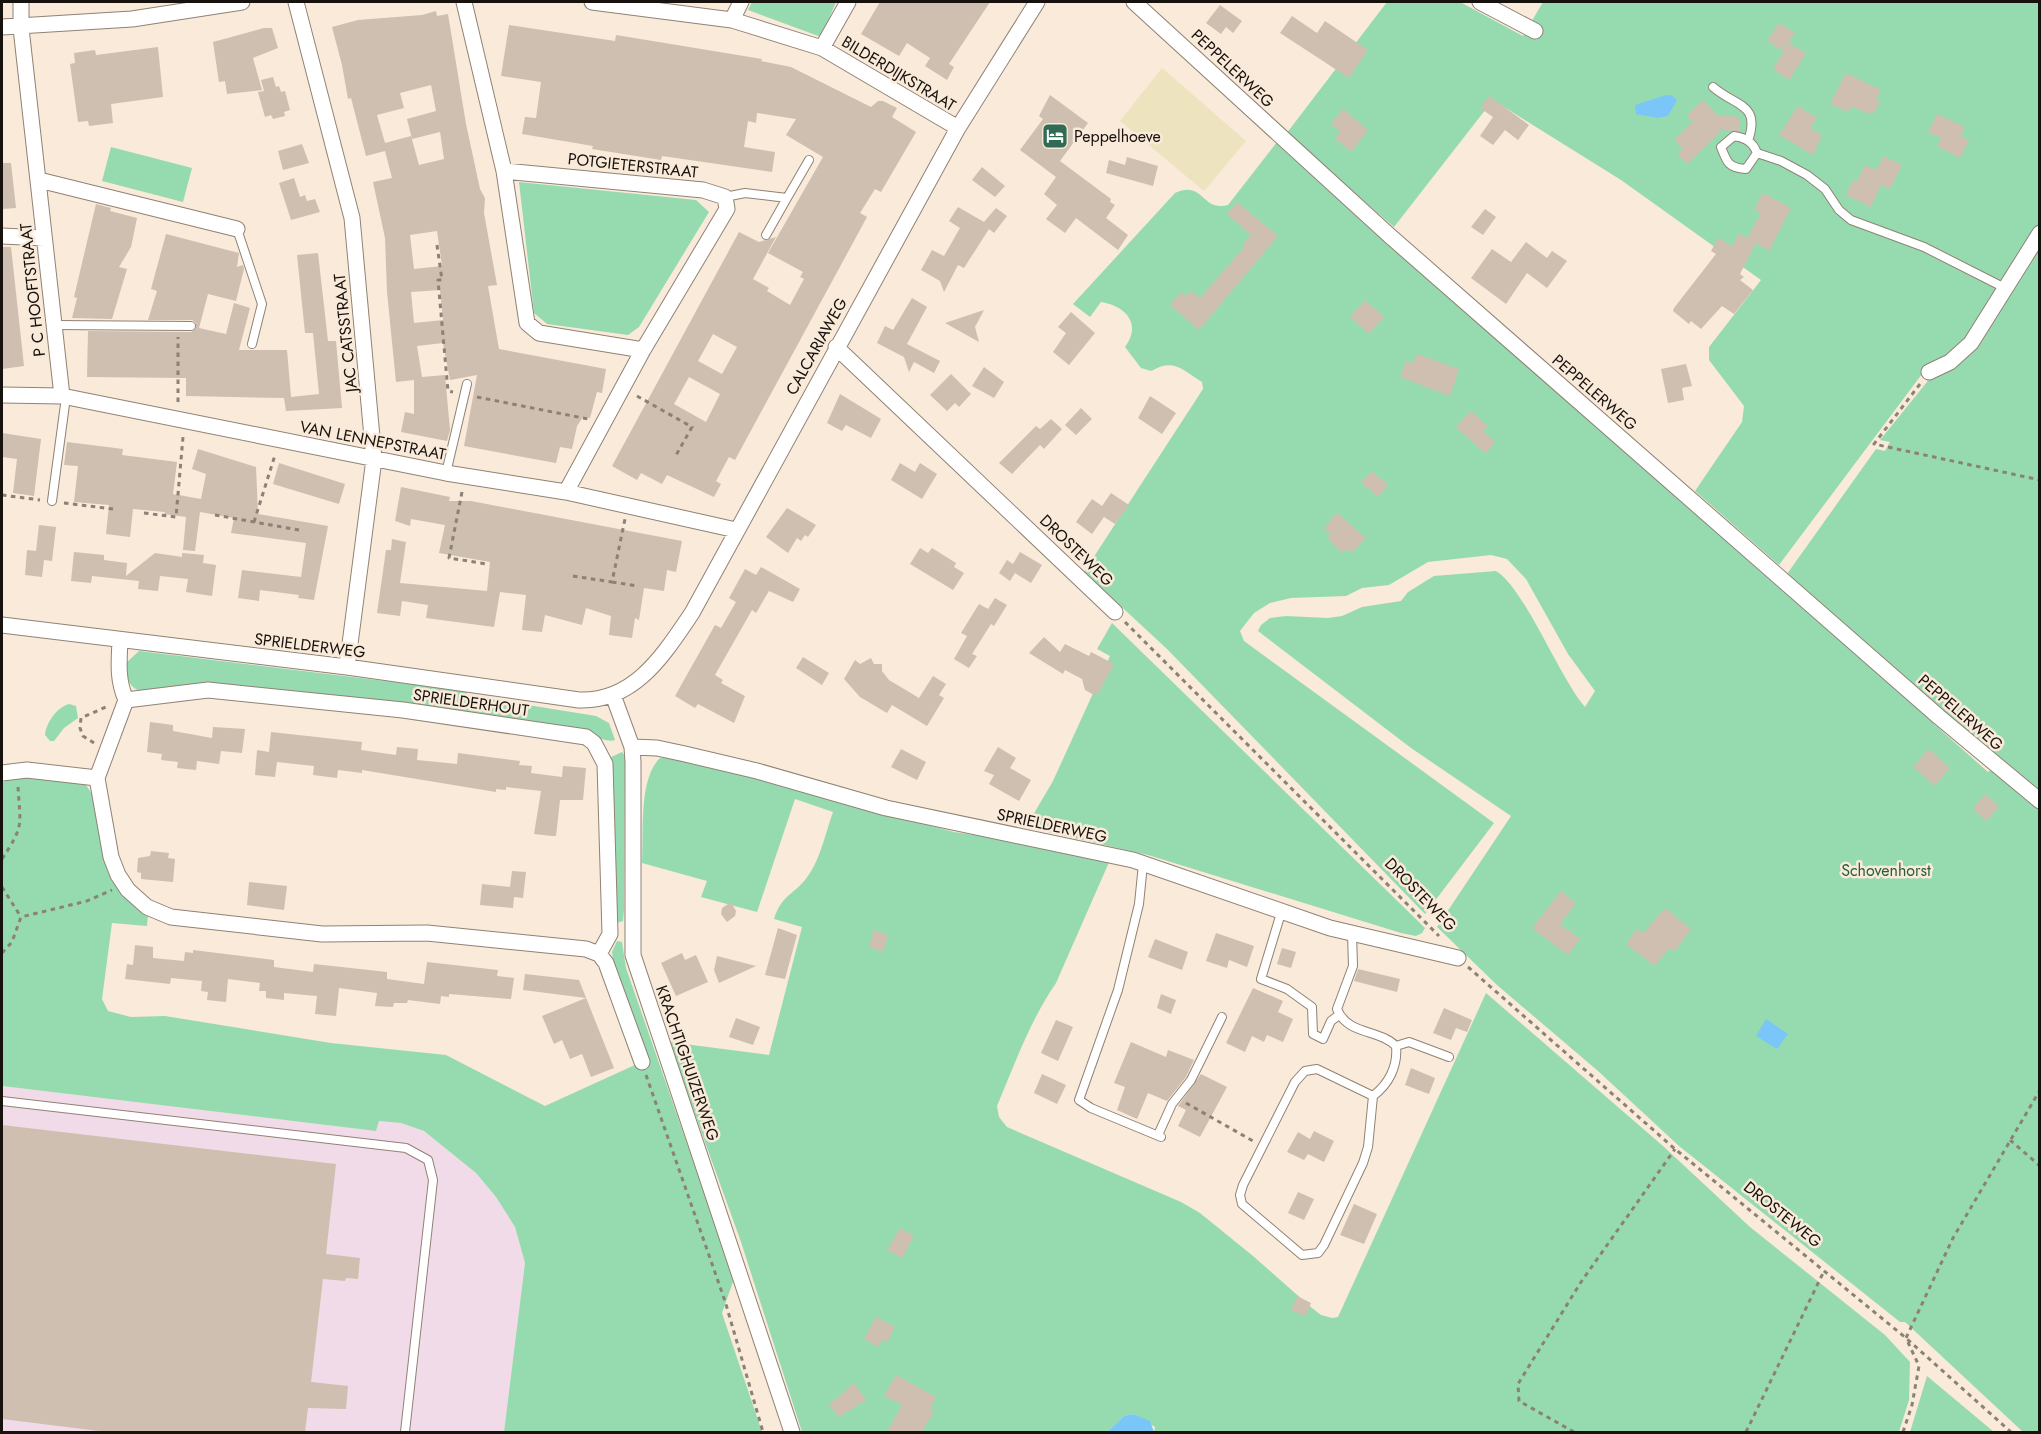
<svg xmlns="http://www.w3.org/2000/svg" width="2041" height="1434" font-family="Jost,sans-serif">
<style>
.industrial{fill:#f2dbe8}
.green{fill:#96dbb0}
.sand{fill:#ede3be}
.water{fill:#7ac6f9}
.building{fill:#cebfb0;fill-rule:evenodd}
.lines{fill:none;stroke-linecap:round;stroke-linejoin:round}
.lane-casing{stroke:#908274;stroke-width:10}
.street-casing{stroke:#908274;stroke-width:17}
.path{stroke:#8b8176;stroke-width:3;stroke-dasharray:4.5 4.5;stroke-linecap:butt}
.lane{stroke:#fff;stroke-width:8}
.street{stroke:#fff;stroke-width:15}
.labels{text-anchor:middle;stroke-width:5;stroke-linejoin:round;paint-order:stroke}
.street-label{font-size:16px;fill:#17120d;stroke:#f9eada}
.poi-label{font-size:16px;fill:#17120d;stroke:#f9eada;text-anchor:start}
.park-label{font-size:16px;fill:#245e3e;stroke:#f9eada}
</style>
<rect width="100%" height="100%" fill="#f9eada"/>
<path class="industrial" d="M2,1086L376,1131L378,1121L401,1123L424,1131L476,1173L496,1197L515,1227L525,1263L504,1432H2Z"/>
<path class="green" d="M752,2H836L821,37L748,10Z
M1387,2H1460L1523,36L1543,2H2039V225L1993,301L2039,243V795L1787,574L1876,449L1885,451L1890,442L1880,440L1944,361L1928,366L1779,565L1695,491L1742,422L1744,406L1709,360V347L1761,280L1621,180L1493,100L1394,227L1286,134Z
M1277,142L1936,721L1934,724L1988,772L1992,769L2039,807V1432H2023L1905,1322H1900L1679,1146L1598,1071L1497,985L1437,927L1511,816L1411,748L1258,631L1261,625L1270,618L1286,616L1328,618L1342,616L1362,607L1401,601L1408,592L1434,576L1496,571C1525,589 1558,675 1585,707L1595,691L1568,654L1526,579L1507,559L1491,555L1428,562L1389,585L1362,588L1346,596L1291,598L1270,603L1254,613L1240,631L1244,641L1494,823L1425,914L1167,649L1084,572L1203,389L1202,382C1181,369 1174,358 1151,371L1141,368L1125,347C1142,324 1126,306 1101,302L1090,317L1073,304L1175,193C1204,180 1201,212 1228,205Z
M111,147L192,168L183,202L102,181Z
M519,182L696,200L709,212L639,327L628,335L547,324L534,313Z
M1112,623L1420,923L1425,928L1422,933L1416,936L1401,933L1148,855L1026,827L1053,781L1110,656L1097,649Z
M139,651L467,691V695L596,716L609,723L615,740C606,744 587,731 576,728L143,692C127,687 127,678 126,663Z
M69,704L76,706L78,718L64,728L54,741H50L45,735C46,723 57,707 69,704Z
M622,752L625,756L624,910L623,921L613,924L611,757Z
M660,758H677L954,832L1034,844L1110,860L1056,983C1030,1021 1015,1063 997,1106L999,1117L1007,1127L1181,1202L1200,1213L1253,1256L1312,1308L1321,1315L1332,1318L1338,1317L1486,993L1663,1146L1750,1227L1885,1335L1910,1362L1909,1400L1899,1432H1154L1155,1427L1133,1414L1124,1416L1107,1432H802L741,1242L669,1042L769,1055L802,927L774,919C782,893 796,895 810,873C821,856 826,831 833,812L795,799L757,912L701,897L707,881L642,863C644,834 638,779 660,758Z
M53,777L72,779L86,785L92,794L99,829L148,915L147,926L112,923L102,999L108,1011L131,1017L165,1016L331,1043L446,1055L545,1106L648,1059L614,966L612,952L617,941L622,942L626,968L734,1279L722,1313L762,1432H504L525,1263L515,1227L496,1197L476,1173L424,1131L401,1123L379,1121L376,1131L2,1086V783L11,778Z
M1927,1376L1994,1432H1910Z"/>
<path class="sand" d="M1162,68L1246,141L1204,191L1120,121Z"/>
<path class="water" d="M1666,95H1671L1677,100L1668,116L1658,118L1636,114L1635,105Z
M1766,1019L1788,1034L1777,1049L1756,1036Z
M1133,1414L1150,1421L1154,1432H1107L1124,1416Z"/>
<path class="building" d="M880,2H990L949,64L954,67L947,80L925,66L930,58L907,43L899,56L861,34Z
M1220,5L1242,21L1233,33L1226,27L1221,34L1206,23Z
M436,11L437,16L448,14L466,124L480,189L485,198L484,213L497,285L488,286L499,349L606,369L602,393L597,392L590,418L583,417L577,426L572,449L560,447L556,463L464,446L477,375L450,380L443,343L417,346L422,377L445,375L450,430L447,441L401,432L405,412L414,414V380L396,382L387,292L385,238L373,182L392,178L385,151L366,156L351,98L348,99L342,65L332,27L358,20L422,15ZM431,85L436,111L407,119L412,139L440,132L444,159L419,165L411,136L385,143L377,115L404,108L400,93ZM437,231L442,266L414,269L410,235ZM440,290L443,320L414,323L411,292Z
M1292,16L1317,33L1325,21L1368,50L1349,78L1280,33Z
M1779,23L1795,33L1783,51L1767,41Z
M509,25L615,41L616,35L762,59L761,61L791,67L871,107L878,101H883L897,108L892,117L916,132L881,192L875,189L860,213L867,217L735,460L729,457L716,481L721,484L714,497L667,475L662,484L641,473L637,480L612,466L739,232L759,242L776,237L753,279L769,288L767,291L790,305L804,279L800,277L803,272L768,253L823,157L786,135L796,119L757,113L756,123L748,121L744,147L775,152L772,172L662,156L661,160L592,149L593,146L522,134L525,117L536,118L541,82L501,76ZM713,334L737,347L722,374L698,361ZM689,377L720,394L706,422L674,404Z
M264,28H272L278,48L253,58L262,90L227,94L225,81L219,82L213,42Z
M1789,43L1806,53L1789,80L1773,69Z
M158,47L163,97L111,104L113,123L89,126L88,121L78,122L70,64L75,63L74,53L95,50L96,55Z
M1846,73L1881,90L1876,99L1880,101L1874,113L1871,112L1869,114L1851,106L1848,112L1830,104Z
M273,77L276,87L279,86L281,92L285,91L290,110L284,112L285,116L273,119L271,115L265,117L258,92L264,91L261,80Z
M1050,95L1088,123L1060,161L1111,199L1110,202L1115,205L1106,218L1128,235L1118,250L1076,218L1065,233L1046,219L1057,205L1044,194L1056,177L1020,150L1043,119L1039,116Z
M1489,96L1529,125L1518,140L1505,130L1493,145L1480,136L1493,117L1480,108Z
M1703,100L1717,115L1740,117L1739,131L1717,130L1720,133L1687,164L1677,154L1683,149L1674,139L1693,122L1687,115Z
M1798,106L1817,118L1810,128L1822,135L1813,155L1779,135Z
M1343,109L1368,130L1351,152L1335,138L1340,131L1331,124Z
M1937,114L1965,127L1961,136L1969,140L1960,158L1937,146L1941,138L1928,132Z
M302,144L309,163L283,170L278,151Z
M1883,156L1902,165L1890,189L1881,185L1871,207L1846,195L1853,180L1857,181L1865,165L1877,170Z
M1127,157L1158,166L1153,186L1106,173L1109,160L1125,165Z
M2,163H11L16,208L2,209Z
M982,167L1005,186L995,197L972,180Z
M294,178L300,197L305,195L307,201L315,199L320,212L291,220L279,183Z
M1763,193L1791,208L1769,251L1756,243L1740,274L1744,277L1740,280L1753,290L1734,314L1722,306L1701,329L1691,321L1689,324L1673,311L1674,308L1716,254L1711,251L1718,238L1732,246L1739,233L1747,238L1761,213L1754,209Z
M1237,202L1278,236L1199,330L1170,305L1181,292L1187,296L1191,291L1200,298L1245,246L1243,244L1251,235L1227,214Z
M96,204L111,208L110,211L137,218L131,247L119,267L127,269L112,319L72,318L77,298L74,297Z
M958,207L984,222L996,208L1007,216L994,233L989,229L964,268L958,265L944,292L940,281L921,270L932,250L944,256L960,228L949,221Z
M1485,209L1496,217L1483,235L1471,227Z
M166,234L239,253L237,267L243,265L244,269L236,301L208,294L199,328L226,334L234,303L250,308L239,350H287L291,397L319,394L313,333H305L297,255L318,253L328,341H336L342,408L286,411L284,398L186,396V378L87,377L88,331L191,332L196,328V323L192,320H148L157,291L151,289Z
M1526,242L1547,258L1552,251L1567,261L1547,288L1527,273L1506,304L1471,278L1492,249L1511,262Z
M2,247H11L24,366L2,369Z
M912,298L927,307L907,344L940,361L934,373L914,362L909,372L904,357L877,343L885,326L893,330Z
M1365,300L1384,317L1369,334L1350,317Z
M984,310L975,327L979,342L945,323Z
M1071,312L1095,333L1069,365L1053,352L1066,333L1058,327Z
M1417,354L1459,369L1450,396L1400,377L1406,361L1413,363Z
M1686,364L1692,386L1682,388L1684,400L1668,403L1661,369Z
M984,367L1004,382L994,398L972,386Z
M951,374L971,394L959,407L955,403L947,411L930,395Z
M840,394L881,419L871,438L846,425L842,431L827,423Z
M1150,396L1176,413L1162,434L1138,418Z
M1081,408L1092,419L1076,435L1065,425Z
M1471,411L1488,426L1483,431L1495,442L1485,453L1456,427Z
M1051,419L1062,429L1044,449L1040,445L1012,474L999,463L1036,426L1040,429Z
M2,433L41,439L34,496L13,493L17,459L2,457Z
M67,442L123,449L122,455L177,462L173,494L201,499L206,474L192,469L198,449L256,467L258,514L328,526L314,600L298,598L299,595L260,590L259,601L238,598L242,570L301,577L306,543L231,533L234,518L200,512L195,551L183,550L186,517L164,514L165,512L133,509L130,537L106,534L109,505L74,502L78,466L64,465Z
M279,463L345,484L339,504L273,484Z
M900,463L915,472L920,463L937,474L922,499L891,480Z
M1372,471L1388,485L1378,497L1361,482Z
M401,487L450,497L449,501H471L682,541L676,572L667,570L664,591L644,588L639,620L635,618L632,638L609,635L611,616L586,608L582,625L545,615L542,632L522,630L526,595L500,592L494,627L426,618L428,605L402,601L400,616L377,613L386,550H391L392,539L406,542L400,583L487,591L490,562L439,553L445,525L411,519L410,526L395,521Z
M1111,493L1129,505L1115,524L1104,517L1092,534L1076,522L1092,499L1102,506Z
M787,508L816,525L808,537L805,535L801,541L797,538L788,553L766,537Z
M1337,513L1366,538L1352,553L1347,549L1343,553L1328,539L1331,535L1324,528Z
M39,525L56,527L52,561L44,560L42,577L25,575L27,550L36,551Z
M920,548L928,553L932,548L956,563L954,567L964,573L953,590L910,564Z
M74,552L104,555V560L127,563L126,576L155,553L182,557V553L204,555L203,563L216,565L212,596L186,592L188,579L160,576L158,591L138,589L139,581L92,576L91,583L71,581Z
M1020,552L1042,565L1031,583L1015,573L1010,581L999,573L1007,560L1013,564Z
M761,567L800,589L793,602L769,591L756,613L752,610L715,675L723,680L721,683L745,696L734,723L698,704L695,708L675,696L715,625L721,628L736,602L729,598L745,569L756,575Z
M995,598L1007,605L994,626L991,624L972,654L977,656L969,668L954,659L967,636L961,633L979,604L988,609Z
M1044,637L1060,652L1065,644L1089,656L1091,652L1114,664L1099,692L1094,695L1085,690L1082,679L1065,670L1063,674L1029,653Z
M803,657L829,673L822,685L796,668Z
M871,658L874,664H882V671L889,680L919,698L933,676L946,684L939,695L944,698L927,726L892,705L887,713L860,697L844,679L855,660L860,664Z
M150,722L173,725V731L212,738L213,727L245,729L242,753L221,751L219,764L197,761L196,770L177,768L178,762L161,760L162,754L147,752Z
M271,732L362,742L361,750L396,755L397,747L418,749L417,760L457,764L458,753L520,761L519,765L532,766L531,773L562,777L563,766L586,768L583,800H560L556,836H552L534,834L541,791L506,787V790L496,789V792L362,770V773L338,770L337,778L313,775L314,766L277,762L275,777L255,775L257,750L269,752Z
M998,747L1016,758L1010,768L1031,780L1019,801L989,784L994,775L984,771Z
M901,749L926,762L917,780L891,767Z
M1929,749L1950,768L1935,786L1913,767Z
M1985,794L1999,806L1987,821L1973,809Z
M151,851L169,853L168,858L175,859L173,882L141,879V873L137,872L138,858L150,856Z
M512,871L526,872L523,898L514,897L513,908L480,905L482,884L510,887Z
M249,882L287,886L284,910L247,905Z
M1561,891L1576,903L1560,924L1580,939L1568,955L1532,928Z
M731,902L736,911L735,916L727,922L721,914L722,908Z
M1665,908L1691,929L1675,951L1669,948L1655,966L1626,944L1637,929L1643,933Z
M778,928L797,935L785,979L765,975Z
M874,930L888,935L883,952L869,947Z
M1216,933L1254,946L1247,967L1229,960L1227,968L1206,961Z
M1155,939L1188,952L1182,970L1148,957Z
M135,945L153,947V958L184,961L185,952L193,953V950L274,960V967L313,972L314,964L387,972V979L424,984L427,962L498,970L497,976L514,978L511,999L449,994V997L441,996L440,1004L408,1000L407,1003H394L393,1007L375,1006L377,993L339,988L336,1016L315,1014L317,996L284,993V1000L266,998V991H259L260,983L228,979L226,1002L207,1000L208,992L201,991L202,981L171,978L170,984L125,979L127,964L133,965Z
M1282,948L1296,952L1291,968L1277,964Z
M682,953L685,960L696,955L708,982L676,996L661,963Z
M717,956L756,966L719,983L714,970Z
M1358,969L1400,979L1397,992L1354,981Z
M525,974L579,980L614,1068L591,1077L582,1054L570,1059L562,1040L554,1044L542,1016L586,998L523,990Z
M1253,988L1283,1001L1278,1012L1293,1019L1283,1042L1267,1035L1264,1042L1252,1036L1245,1052L1226,1043Z
M1161,994L1176,1000L1171,1014L1157,1008Z
M1444,1008L1472,1020L1467,1032L1456,1028L1451,1040L1433,1033Z
M736,1018L760,1027L753,1045L729,1037Z
M1056,1020L1073,1027L1058,1061L1041,1053Z
M1131,1042L1166,1057L1168,1050L1194,1060L1186,1077L1167,1101L1148,1093L1137,1119L1117,1110L1125,1087L1114,1083Z
M1411,1068L1435,1078L1429,1094L1405,1085Z
M1042,1074L1066,1085L1057,1104L1034,1093Z
M1201,1074L1227,1087L1200,1137L1178,1126L1186,1110L1178,1106Z
M2,1125L336,1164L326,1254L360,1258L358,1279L346,1278L345,1281L323,1279L311,1382L348,1386L346,1409L308,1408L305,1432H107L2,1419Z
M1314,1131L1334,1141L1324,1162L1308,1154L1304,1160L1287,1152L1298,1132L1310,1139Z
M1298,1192L1314,1199L1304,1220L1288,1213Z
M1354,1204L1377,1214L1364,1244L1340,1235Z
M900,1228L914,1236L902,1258L887,1250Z
M1297,1296L1311,1303L1306,1316L1291,1310Z
M876,1317L895,1327L887,1342L882,1340L878,1347L864,1339Z
M896,1375L936,1397L930,1409L934,1411L922,1432H887L902,1405L884,1396Z
M854,1383L866,1400L839,1417L829,1405Z"/>
<g class="lines">
<defs>
<path id="lane" d="M1713,87C1736,107 1761,103 1748,141
M1734,136C1746,138 1753,142 1757,153L1746,169C1729,168 1727,163 1721,147Z
M1757,153L1781,161L1807,175L1825,189L1839,210L1851,220L1924,247L2005,288
M725,197L745,193L787,198L809,160
M237,229L262,304L252,344
M766,235L787,198
M54,325L191,326
M446,473L467,384
M52,501L66,397
M1143,864L1139,904L1118,990L1079,1100L1091,1108L1161,1137
M1281,913L1261,979L1287,989L1312,1007L1313,1034L1323,1039L1331,1021L1339,1015
M1352,934L1353,966L1337,1009C1347,1035 1379,1029 1396,1046C1398,1066 1389,1084 1373,1096L1368,1147L1363,1163L1324,1245L1318,1253L1302,1255L1242,1204L1240,1195L1243,1185L1295,1082L1305,1071L1317,1069L1373,1096
M1396,1046L1409,1042L1449,1057
M2,1101L406,1148L428,1160L433,1180L405,1432
M1158,1135L1172,1104L1191,1080L1222,1017"/>
<path id="street" d="M21,2V28L62,396
M296,2L352,218L374,459L347,667
M464,2L504,171L527,323L539,333L643,350
M592,2L732,20
M741,2L732,20L822,48L958,128
M1134,2L1390,236L1939,717L2040,801
M1480,2L1535,31
M2,27L132,19L242,2
M822,48L848,2
M504,171L703,190L725,197L727,209L643,350L566,492
M39,180L237,229
M2,236L44,238
M836,347L1115,612
M1929,372L1950,362L1971,343L2040,233
M2,395L62,396L446,473L566,492L736,530
M2,625L347,667L579,700C635,702 664,654 692,613L958,128L1037,2
M120,640C119,662 117,680 126,700L97,778L111,857L118,875L128,890L147,907L171,917L322,934L427,933L586,949L599,954L606,963L642,1062
M613,695L632,747L633,762V955L792,1432
M126,700L208,690L403,710L586,737L594,743L605,764L610,934L599,954
M632,747L657,748L685,754L757,771L886,808L1133,860L1330,928L1458,958
M2,773L27,770L97,778"/>
</defs>
<use href="#lane" class="lane-casing"/>
<use href="#street" class="street-casing"/>
<path class="path" d="M437,245L442,280H438L448,391L453,392
M1920,384L1874,444L2040,480
M637,396L692,427L675,457
M477,397L588,419
M178,402V337
M462,492L449,558L487,564
M2,495L40,500
M64,503L113,509
M144,513L176,517L183,437
M215,515L299,530
M254,522L275,455
M573,576L612,582L625,519
M612,582L638,586
M1125,622L1439,936
M94,743L83,736L80,728L81,718L106,707
M2,859C25,824 20,826 18,786
M2,887L21,917
M2,953L12,942L21,917L87,901L112,890
M1468,967L1675,1149L1906,1338L2011,1432
M646,1075L725,1301L763,1432
M1186,1103L1253,1141
M2010,1140L2040,1166
M1574,1432L1519,1401L1518,1384L1581,1282L1675,1149
M1746,1432L1824,1271
M1903,1432L1912,1405L1919,1366L1906,1338L1953,1238L2040,1090"/>
<use href="#lane" class="lane"/>
<use href="#street" class="street"/>
</g>
<defs>
<symbol id="hotel-square" viewBox="-11 -11 22 22"><rect x="-9" y="-9" width="18" height="18" rx="4" fill="#2f6b55" stroke="#f9eada"/><path d="M-6-4.5h1.5V1H6V5H4.5V3h-9V5H-6ZM-4 0a1.8 1.8 0 1 1 3.6 0ZM.5 0V-2.5h3Q6-2.5 6 0Z" fill="#fff"/></symbol>
</defs>
<g fill-rule="evenodd">
<use href="#hotel-square" x="1040" y="121" width="30" height="30"/>
</g>
<g class="labels">
<g class="street-label">
<text transform="translate(1233 68) rotate(43)" y="6">PEPPELERWEG</text>
<text transform="translate(899 73) rotate(31)" y="6">BILDERDIJKSTRAAT</text>
<text transform="translate(633 165) rotate(6)" y="6">POTGIETERSTRAAT</text>
<text transform="translate(32 290) rotate(-96)" y="6">P C HOOFTSTRAAT</text>
<text transform="translate(345 333) rotate(-96)" y="6">JAC CATSSTRAAT</text>
<text transform="translate(816 346) rotate(-61)" y="6">CALCARIAWEG</text>
<text transform="translate(1595 392) rotate(41)" y="6">PEPPELERWEG</text>
<text transform="translate(373 440) rotate(11)" y="6">VAN LENNEPSTRAAT</text>
<text transform="translate(1077 550) rotate(44)" y="6">DROSTEWEG</text>
<text transform="translate(310 645) rotate(7)" y="6">SPRIELDERWEG</text>
<text transform="translate(471 702) rotate(8)" y="6">SPRIELDERHOUT</text>
<text transform="translate(1961 712) rotate(41)" y="6">PEPPELERWEG</text>
<text transform="translate(1052 825) rotate(12)" y="6">SPRIELDERWEG</text>
<text transform="translate(1421 894) rotate(46)" y="6">DROSTEWEG</text>
<text transform="translate(688 1063) rotate(71)" y="6">KRACHTIGHUIZERWEG</text>
<text transform="translate(1783 1214) rotate(39)" y="6">DROSTEWEG</text>
</g>
<g class="poi-label">
<text x="1074" y="142">Peppelhoeve</text>
</g>
<g class="park-label">
<text x="1886" y="876">Schovenhorst</text>
</g>
</g>
<rect width="2041" height="1434" fill="none" stroke="#17120d" stroke-width="6"/>
</svg>
